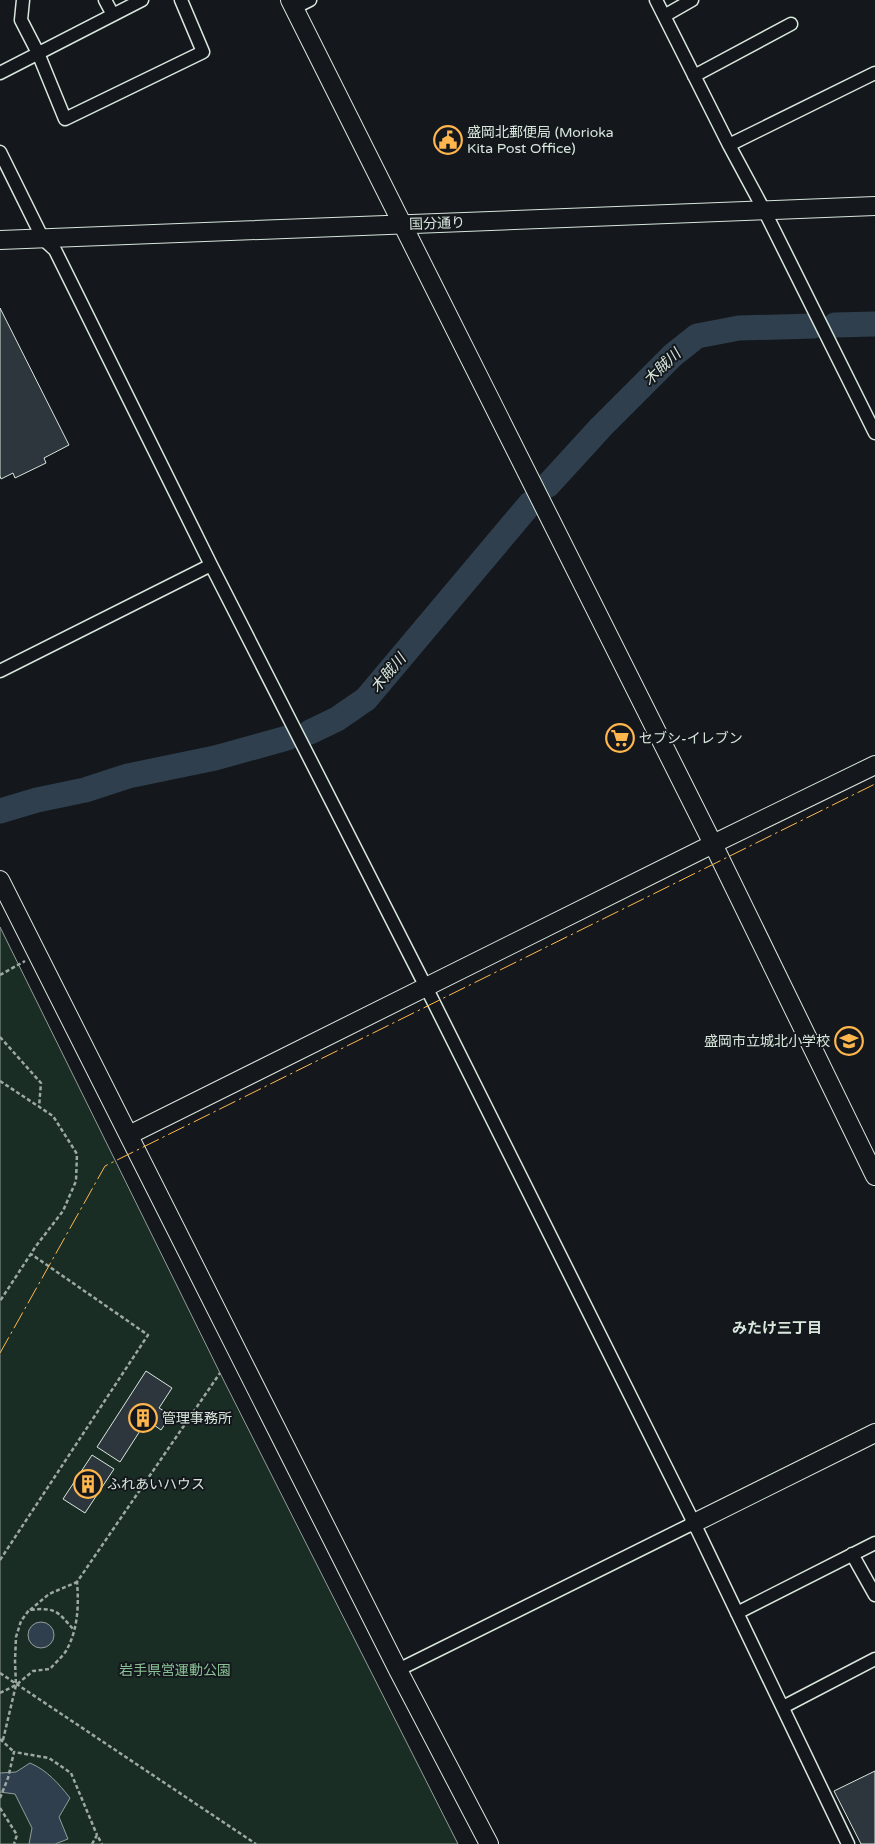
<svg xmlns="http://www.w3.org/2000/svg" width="875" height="1844" font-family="'Varela Round','Noto Sans JP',sans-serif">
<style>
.green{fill:#1a2d24;stroke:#939e99}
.water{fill:#2f3f4d;stroke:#939e99}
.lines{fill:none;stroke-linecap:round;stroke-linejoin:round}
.river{stroke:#2f3f4d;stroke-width:25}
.building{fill:#2c363c;stroke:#d8e6dc}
.street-casing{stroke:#d8e6dc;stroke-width:15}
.secondary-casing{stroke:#d8e6dc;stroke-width:20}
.path{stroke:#9da8a2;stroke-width:2.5;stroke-dasharray:4 2.5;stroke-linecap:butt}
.street{stroke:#14181c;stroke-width:12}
.secondary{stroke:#14181c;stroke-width:18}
.power{stroke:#ffb74d;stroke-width:1;stroke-dasharray:18 4 2.5 4;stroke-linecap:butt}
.labels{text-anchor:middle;stroke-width:4;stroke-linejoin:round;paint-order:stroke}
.poi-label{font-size:14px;fill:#d8e6dc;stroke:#14181c;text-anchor:start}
.street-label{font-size:14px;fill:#d8e6dc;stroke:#14181c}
.park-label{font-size:14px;fill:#8ac095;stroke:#14181c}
.water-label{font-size:15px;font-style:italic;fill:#d8e6dc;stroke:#14181c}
.neighbourhood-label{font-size:15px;font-weight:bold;fill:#d8e6dc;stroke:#14181c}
</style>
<rect width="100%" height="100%" fill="#14181c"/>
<path class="green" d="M0,927L220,1373L458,1844H0Z"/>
<path class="water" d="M28 1635a13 13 0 1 1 26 0a13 13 0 1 1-26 0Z
M30,1763C47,1770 59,1784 70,1798L59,1817L68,1839L55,1844H29L32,1828L15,1794L0,1792V1773L16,1772Z"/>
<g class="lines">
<path class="river" d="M835,325L875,324
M548,485L601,427L673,355L697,336L739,328L814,326
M310,732L337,719L366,699L530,504
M0,811L37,800L85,790L128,776L215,758L287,738"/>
</g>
<path class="building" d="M0,308L69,445L44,458L46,463L15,478L13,473L1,479L0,476Z
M146,1371L172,1388L159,1408L171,1415L161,1430L147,1420L120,1462L97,1447Z
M92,1455L114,1469L85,1513L63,1499Z
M875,1771V1844H861L834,1791Z"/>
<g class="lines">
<defs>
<path id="street" d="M23,0L21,20L38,53L65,119L203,52L181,0
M105,0L113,15
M656,0L729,145L764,210L875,433
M294,8L310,0
M664,16L692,0
M0,73L142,0
M694,76L791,24
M729,145L875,73
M0,152L43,239L55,250L211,565L426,987L694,1523L848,1844
M0,671L211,565
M852,1554L875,1595
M737,1613L875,1543
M398,1670L694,1523
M783,1707L875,1659"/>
<path id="secondary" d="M290,0L713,844L875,1176
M0,240L875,206
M0,880L398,1670L489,1844
M129,1135L713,844L875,765
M694,1523L875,1433"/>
</defs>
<use href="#street" class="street-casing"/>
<use href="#secondary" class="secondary-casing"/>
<path class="path" d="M0,975L25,961
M0,1037L41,1083L39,1107
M0,1081L53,1116L77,1154L76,1181L63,1211L36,1246L0,1301
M0,1560L148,1335L31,1254
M30,1610L49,1594L77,1582
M0,1673L256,1844
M0,1693L16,1685L33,1671L50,1669C55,1663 62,1657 66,1651C78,1630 79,1605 77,1582L220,1373
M0,1739L13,1751
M3,1740L16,1685L15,1661L16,1637L21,1621L29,1610C56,1607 57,1611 74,1630
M0,1798L8,1778L14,1752L49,1758L71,1773L97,1835
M0,1808L17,1835L14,1844
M92,1844L97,1835L102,1844"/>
<use href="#street" class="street"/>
<use href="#secondary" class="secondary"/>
<path class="power" d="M0,1353L105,1166L875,784"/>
</g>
<defs>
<symbol id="civic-ring" viewBox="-11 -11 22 22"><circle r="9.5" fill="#14181c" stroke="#ffb74d" stroke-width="1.5"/><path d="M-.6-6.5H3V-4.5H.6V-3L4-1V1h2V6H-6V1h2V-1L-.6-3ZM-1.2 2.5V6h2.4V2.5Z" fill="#ffb74d"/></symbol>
<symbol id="supermarket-ring" viewBox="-11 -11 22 22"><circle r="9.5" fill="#14181c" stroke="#ffb74d" stroke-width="1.5"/><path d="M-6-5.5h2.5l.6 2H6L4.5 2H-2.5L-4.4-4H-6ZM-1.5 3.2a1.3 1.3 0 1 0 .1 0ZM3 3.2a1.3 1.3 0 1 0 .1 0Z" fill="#ffb74d"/></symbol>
<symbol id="school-ring" viewBox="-11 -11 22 22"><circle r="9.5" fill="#14181c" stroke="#ffb74d" stroke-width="1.5"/><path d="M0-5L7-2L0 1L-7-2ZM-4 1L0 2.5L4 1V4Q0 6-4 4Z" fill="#ffb74d"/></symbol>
<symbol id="building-ring" viewBox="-11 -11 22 22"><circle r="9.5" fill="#14181c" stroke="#ffb74d" stroke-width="1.5"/><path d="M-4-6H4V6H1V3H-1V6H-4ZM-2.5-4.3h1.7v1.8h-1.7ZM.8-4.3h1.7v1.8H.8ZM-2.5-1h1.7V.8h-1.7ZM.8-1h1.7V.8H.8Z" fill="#ffb74d"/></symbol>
</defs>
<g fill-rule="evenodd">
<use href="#civic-ring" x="432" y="124" width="32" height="32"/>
<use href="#supermarket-ring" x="604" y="722" width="32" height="32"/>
<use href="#school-ring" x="833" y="1025" width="32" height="32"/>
<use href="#building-ring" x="127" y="1402" width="32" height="32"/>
<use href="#building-ring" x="72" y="1468" width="32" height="32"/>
</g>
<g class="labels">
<g class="poi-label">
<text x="467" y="137">盛岡北郵便局 (Morioka<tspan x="467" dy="16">Kita Post Office)</tspan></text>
<text x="639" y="743">セブン-イレブン</text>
<text x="830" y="1046" text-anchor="end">盛岡市立城北小学校</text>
<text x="162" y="1423">管理事務所</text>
<text x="107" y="1489">ふれあいハウス</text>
</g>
<g class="street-label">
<text transform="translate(437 223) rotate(-2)" y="5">国分通り</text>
</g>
<g class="park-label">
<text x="175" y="1675">岩手県営運動公園</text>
</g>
<g class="water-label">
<text transform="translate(662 367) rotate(-44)" y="5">木賊川</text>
<text transform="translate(388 673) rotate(-50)" y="5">木賊川</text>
</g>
<g class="neighbourhood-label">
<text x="777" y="1333">みたけ三丁目</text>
</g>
</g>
</svg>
